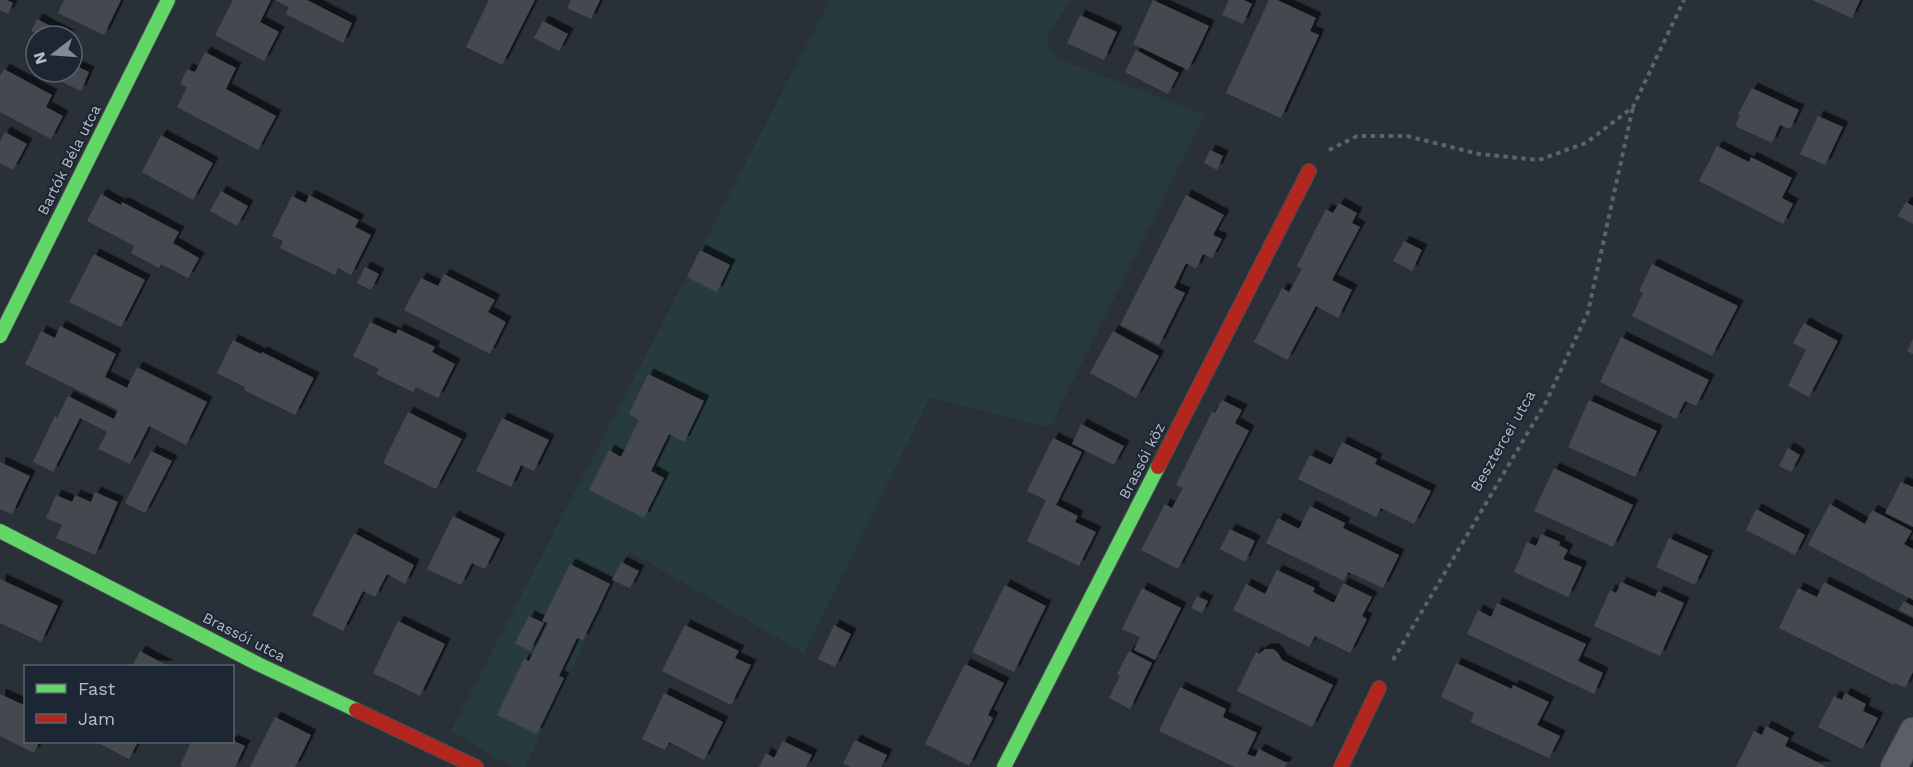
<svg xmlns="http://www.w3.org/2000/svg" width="1913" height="767" font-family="'Work Sans',sans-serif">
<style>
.green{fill:#273a3e}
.building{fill:#444950;filter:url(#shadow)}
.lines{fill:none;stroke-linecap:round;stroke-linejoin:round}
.street-casing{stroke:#484c53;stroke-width:28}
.fast-casing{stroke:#484c53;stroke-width:16}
.jam-casing{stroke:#484c53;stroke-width:16}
.path{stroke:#5d636a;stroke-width:4;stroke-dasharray:4.5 4.5;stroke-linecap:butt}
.street{stroke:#5a5e66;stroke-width:26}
.fast{stroke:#63d668;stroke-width:14}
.jam{stroke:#b3261e;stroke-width:14}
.labels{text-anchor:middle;stroke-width:4.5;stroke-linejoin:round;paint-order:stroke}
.street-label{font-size:15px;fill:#b4bcc9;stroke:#1d2633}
</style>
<defs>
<filter id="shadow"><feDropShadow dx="5.5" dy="-5.5" stdDeviation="0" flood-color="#0009"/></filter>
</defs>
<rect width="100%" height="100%" fill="#2a3038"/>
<path class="green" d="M830,0H1070L1046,39L1056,58L1205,115L1050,427L930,397L804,653L629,551L525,767H512L451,731Z"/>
<path class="building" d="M0,0H7L13,3L8,14L0,10Z
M64,0H121L104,35L58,13Z
M233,0H271L260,22L279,32L264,61L215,35Z
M275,0H307L352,23L343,43L286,14L289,7Z
M489,0H535L502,65L466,47Z
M571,0H600L591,19L567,8Z
M1153,0L1209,26L1188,70L1133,44Z
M1229,0H1244L1252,4L1243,24L1222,15Z
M1269,0H1277L1316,18L1310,31L1319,35L1281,118L1226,93Z
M1812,0H1860L1852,18Z
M1080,15L1117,32L1104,60L1067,43Z
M37,19L70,36H42L31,31Z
M543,21L568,34L559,51L534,38Z
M1136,50L1179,73L1168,94L1125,72Z
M205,52L236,68L226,89L276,116L258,150L177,107L187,87L180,84L187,69L195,72Z
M72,64L89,72L81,91L54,78L57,72H72Z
M4,69L52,95L46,107L63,116L51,139L0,112V76Z
M1752,88L1799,110L1790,129L1780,125L1772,143L1735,126L1740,115L1738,114Z
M1818,116L1843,127L1825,165L1800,154Z
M5,132L27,144L13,170L0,163V141Z
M161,135L213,163L193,200L142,172Z
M1717,146L1749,162L1751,157L1792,178L1782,198L1793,204L1783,224L1699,181Z
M1210,150L1223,156L1217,170L1204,163Z
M221,191L248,206L237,226L210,211Z
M101,194L121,205L122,202L179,232L173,243L199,258L188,278L161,264L159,268L131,253L134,246L87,221Z
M309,195L359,220L355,227L371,235L351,275L338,268L335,275L280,248L283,241L272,236L292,196L306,203Z
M1186,195L1224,215L1213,235L1222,239L1212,258L1203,254L1196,269L1186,263L1174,288L1185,293L1159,345L1120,325Z
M1906,202L1913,206V224L1898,216Z
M1339,203L1357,213L1352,223L1360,227L1332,280L1352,290L1338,318L1316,306L1287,360L1254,342L1282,288L1289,292L1302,269L1297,266L1326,209L1333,213Z
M1404,241L1422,250L1412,271L1393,261Z
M700,250L730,265L717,292L687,277Z
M94,254L145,280L121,327L69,302Z
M1652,264L1738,306L1712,356L1632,316L1643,293L1639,291Z
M365,267L379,274L371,290L357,283Z
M444,274L495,300L488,312L506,322L490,354L404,310L421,278L438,286Z
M370,322L396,334L398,329L435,347L432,352L455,364L438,398L416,387L413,392L376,374L379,369L353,356Z
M1804,323L1838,341L1809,397L1788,386L1806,350L1793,343Z
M60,326L116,354L105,377L127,388L137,367L207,402L186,445L149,426L130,464L98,449L107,432L80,418L53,472L33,462L55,416L57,418L68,396L114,419L118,410L25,364L41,331L55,338Z
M1113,331L1159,356L1136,398L1090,373Z
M1621,337L1709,380L1696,406L1685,401L1676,419L1600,382Z
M1913,339V354L1907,351Z
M233,340L261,354L262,352L314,378L295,415L244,390L245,387L217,373Z
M648,374L704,401L684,442L669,434L651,471L664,478L644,518L589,490L609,450L621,457L639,420L629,414Z
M1222,400L1242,410L1235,423L1249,431L1178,569L1141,550L1165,504L1172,508L1183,488L1176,485L1212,412L1215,413Z
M1589,400L1657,431L1635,477L1568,447Z
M408,412L462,439L436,489L383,463Z
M502,418L549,440L534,471L521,465L511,487L476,471Z
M1081,424L1124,446L1114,465L1072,444Z
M1053,438L1082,452L1056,505L1078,516L1075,522L1096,532L1079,566L1027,541L1046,500L1027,491Z
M1342,442L1377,459L1375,464L1431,491L1414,524L1381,508L1376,517L1298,479L1310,455L1331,465Z
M1788,448L1800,455L1791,472L1779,466Z
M151,451L172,461L145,513L125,503Z
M0,462L30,476L12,514L0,509Z
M1554,468L1633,505L1613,547L1534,511Z
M1901,482L1913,487V527L1885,513Z
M95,492L118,502L95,555L56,538L62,525L46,518L56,495L72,502L75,495L91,502Z
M1830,504L1865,524L1872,510L1912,531L1904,544L1913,549V600L1808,545Z
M1310,506L1345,523L1343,528L1399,555L1383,588L1348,572L1344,581L1266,543L1278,518L1299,529Z
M1756,509L1805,535L1795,555L1746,530Z
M453,516L500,539L485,569L472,563L461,585L427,569Z
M1230,529L1255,541L1245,562L1220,549Z
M354,533L414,565L405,584L387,574L375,597L363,591L343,631L312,615Z
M1541,534L1560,542L1559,545L1568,550L1563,559L1582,567L1568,597L1514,572L1527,542L1536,546Z
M1669,538L1708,556L1695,585L1656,567Z
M621,562L639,571L630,588L612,580Z
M570,564L610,584L583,640L577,638L559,676L564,678L537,734L497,715L524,659L529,661L548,623L542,621Z
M1277,570L1315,588L1313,592L1334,603L1343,583L1372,597L1362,616L1367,619L1350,653L1315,636L1309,647L1233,610L1246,584L1265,594Z
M0,579L58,606L41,642L0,623Z
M1621,582L1655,597L1658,591L1684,603L1660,656L1594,626L1610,590L1616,593Z
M1824,582L1913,627V672L1905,688L1895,683L1894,685L1779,628L1798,588L1817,597Z
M1005,585L1046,606L1014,672L972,652Z
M1142,588L1181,608L1155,660L1134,650L1140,637L1122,629Z
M1197,596L1208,601L1202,613L1191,608Z
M1904,601L1913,606V617L1899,610Z
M1497,603L1586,644L1578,661L1603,673L1594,694L1467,634L1478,610L1491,617Z
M529,616L544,623L530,651L515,643Z
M398,621L445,644L420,696L373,673Z
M685,625L739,651L735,658L751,665L731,705L662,671Z
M834,625L851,634L835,667L818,659Z
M1265,649H1273L1278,653L1282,660L1333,685L1312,727L1237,691L1256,652L1259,654Z
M140,651L168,666H132Z
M1129,651L1152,663L1130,709L1109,698L1120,676L1117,674Z
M1456,663L1512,689L1513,685L1549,702L1537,725L1560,736L1549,758L1470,722L1474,713L1441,697Z
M965,664L1004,683L988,715L993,718L969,766L925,744Z
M1180,687L1226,709L1223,717L1257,733L1247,754L1255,757L1259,749L1287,763L1285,767H1235L1159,731Z
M664,693L723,722L704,760L669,742L665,750L642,739Z
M1845,693L1866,704L1863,711L1878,718L1862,749L1818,727L1834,696L1842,700Z
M0,694L26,706V742H39L34,753L0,736Z
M275,717L311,735L295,767H250Z
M1766,726L1789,738L1785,746L1827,767H1736L1754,731L1762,735Z
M232,740L245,746L235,767H183L180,766L191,742H232Z
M855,740L887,755L881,767H851L843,764Z
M783,741L812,755L806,767H759L766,753L774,758Z
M96,742H138L129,759Z"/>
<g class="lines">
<defs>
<path id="street" d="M1894,767L1913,731"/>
<path id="fast" d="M0,336L168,0
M0,531L258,664L356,710
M1004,767L1158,467"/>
<path id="jam" d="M1158,467L1309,171
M356,710L476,767
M1341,767L1379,688"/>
</defs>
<use href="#street" class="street-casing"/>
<use href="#fast" class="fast-casing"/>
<use href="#jam" class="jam-casing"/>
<path class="path" d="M1329,150L1357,136H1407L1479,154L1539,160L1586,143L1633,107L1684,0
M1393,660L1546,402L1588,312L1633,107"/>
<use href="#street" class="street"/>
<use href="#fast" class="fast"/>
<use href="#jam" class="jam"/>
</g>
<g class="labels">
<g class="street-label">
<text transform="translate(69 160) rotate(-63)" y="5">Bartók Béla utca</text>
<text transform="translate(1503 441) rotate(-60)" y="5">Besztercei utca</text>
<text transform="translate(1142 461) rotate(-63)" y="5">Brassói köz</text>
<text transform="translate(244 637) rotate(27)" y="5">Brassói utca</text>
</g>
</g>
<rect x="24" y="665" width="210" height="78" fill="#1d2633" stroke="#59626f" stroke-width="1.5"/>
<rect x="36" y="684" width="30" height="9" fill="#63d668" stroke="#59626f" stroke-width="1.5"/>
<text x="78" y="695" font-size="18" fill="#b4bcc9">Fast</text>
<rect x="36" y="714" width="30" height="9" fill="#b3261e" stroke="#59626f" stroke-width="1.5"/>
<text x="78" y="725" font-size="18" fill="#b4bcc9">Jam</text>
<g transform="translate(54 54) rotate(253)"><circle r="28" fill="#1d2633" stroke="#59626f" stroke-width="1.5"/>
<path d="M0-4.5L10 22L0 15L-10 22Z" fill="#848b96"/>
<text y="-9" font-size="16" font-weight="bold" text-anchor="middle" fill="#b4bcc9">N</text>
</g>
</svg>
